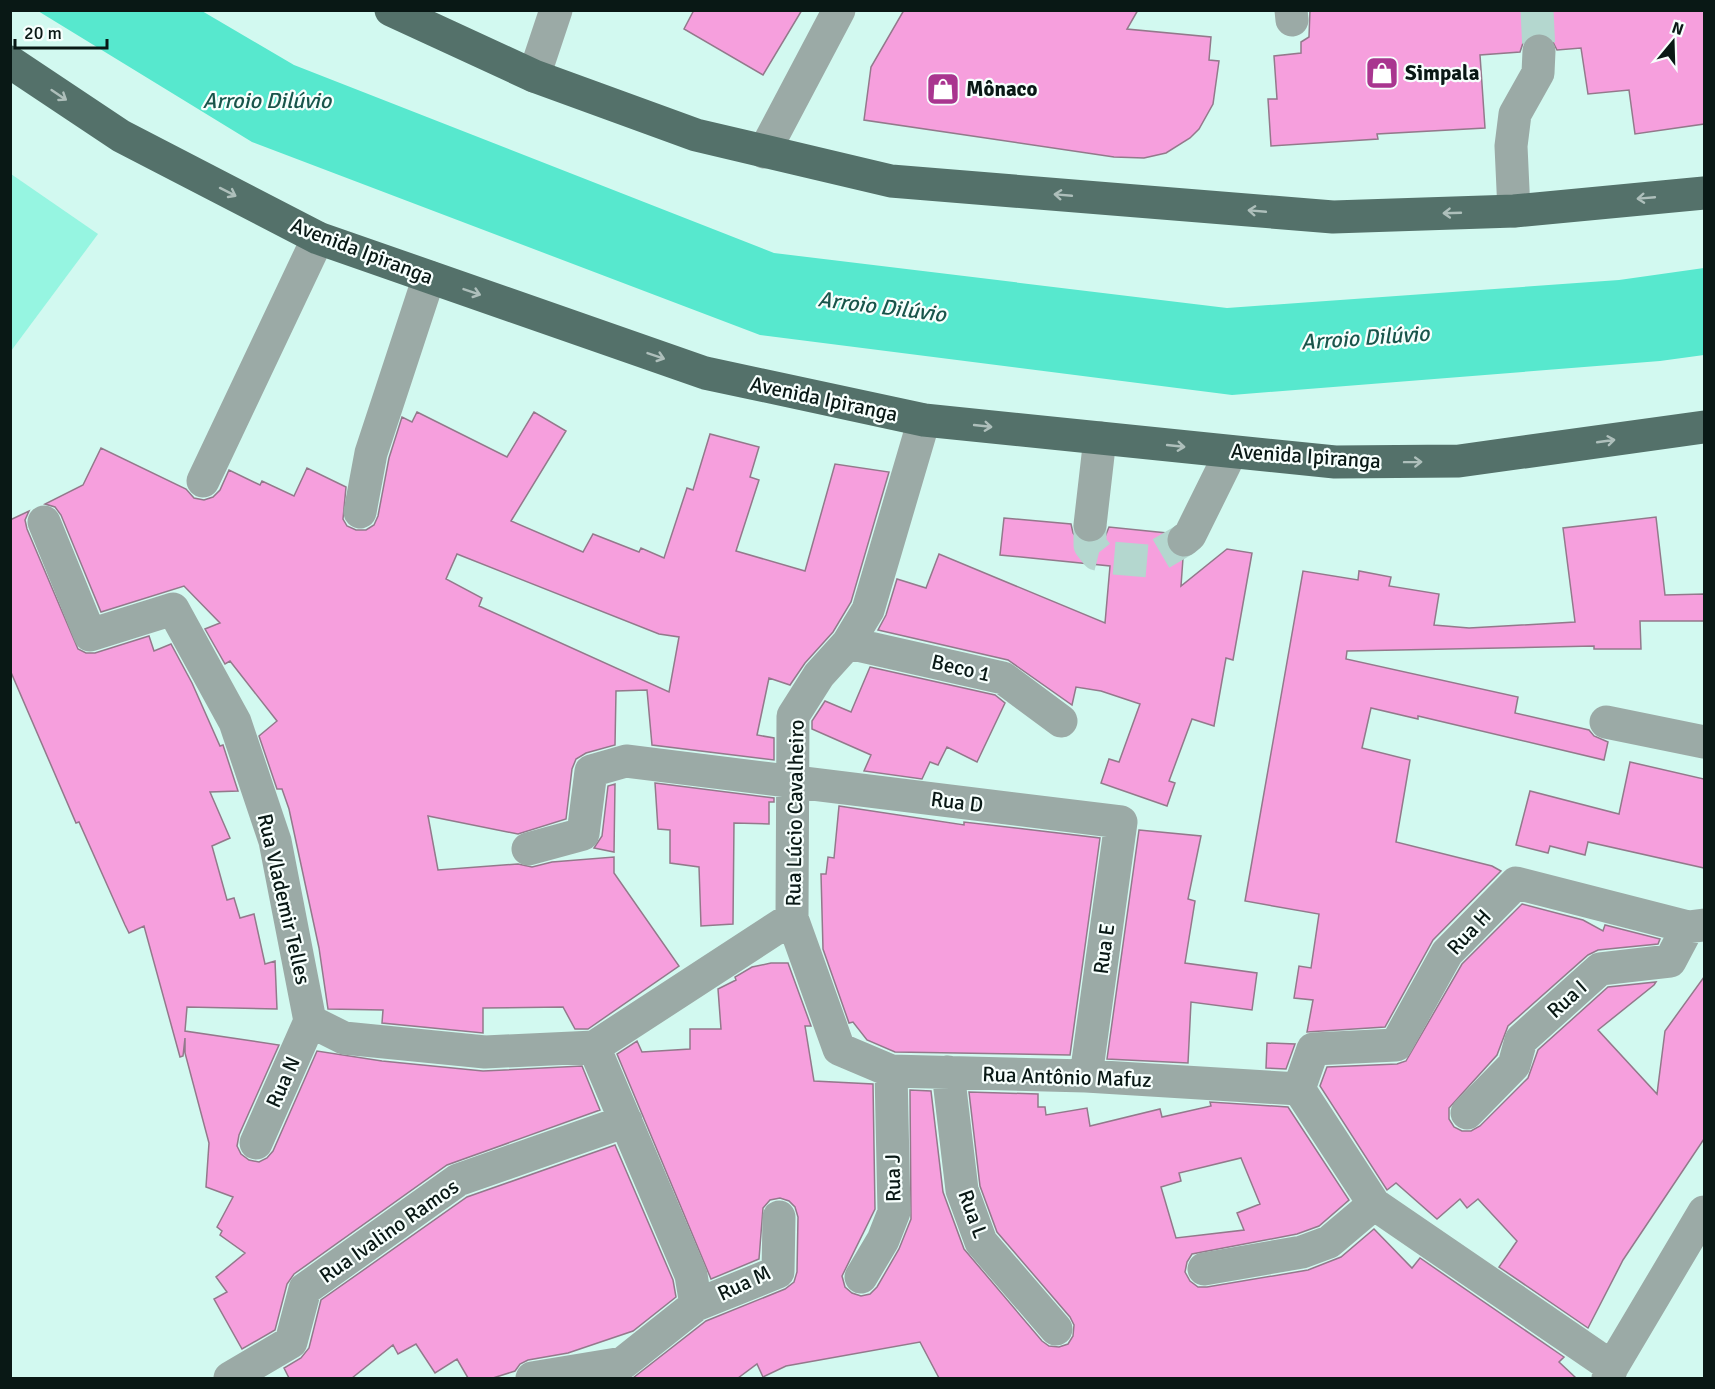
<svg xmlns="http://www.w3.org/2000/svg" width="1715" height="1389" font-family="Signika,sans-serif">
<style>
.green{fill:#96f5e1}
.water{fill:#57e8ce}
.building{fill:#f69fdd;stroke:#93798b;stroke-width:1.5;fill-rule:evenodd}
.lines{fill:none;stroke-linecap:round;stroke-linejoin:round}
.minor-tunnel{stroke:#b4d7cf;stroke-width:33;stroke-dasharray:33 16;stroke-linecap:butt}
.minor{stroke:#9baaa6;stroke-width:33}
.major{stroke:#54716a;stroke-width:33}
.oneway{stroke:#aebfbb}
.labels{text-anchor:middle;stroke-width:4.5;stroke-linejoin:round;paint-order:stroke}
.poi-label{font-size:21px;font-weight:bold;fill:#091815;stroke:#f7fffd;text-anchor:start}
.street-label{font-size:21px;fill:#091815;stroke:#f7fffd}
.water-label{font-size:22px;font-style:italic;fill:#19554b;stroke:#f7fffd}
</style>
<rect width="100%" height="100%" fill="#d2f9f0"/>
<path class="green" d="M11,174L98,234L11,351Z"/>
<path class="water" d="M38,11H202L294,65L774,253L1227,308L1619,280L1704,268V355L1660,361L1232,395L760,335L252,142Z"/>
<path class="building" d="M694,10H802L763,75L684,29Z
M904,10H1138L1127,29L1211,37L1209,60L1219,61L1213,104L1199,129L1190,138L1166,153L1144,158L1114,157L864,120L871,67Z
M1310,10H1704V124L1635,134L1629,90L1588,94L1581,48L1557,50L1550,36L1539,32L1531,34L1524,40L1520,52L1480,55L1485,128L1377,134L1378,139L1271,146L1268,99H1277L1274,56L1301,53V42L1309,37Z
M417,412L507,457L534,412L566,431L511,521L583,552L593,534L639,552L641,548L664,558L687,488L693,490L710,434L759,447L750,477L759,480L736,551L805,571L835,464L889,472L851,602L833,632L805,663L790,685L769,678L757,735L774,738V760L652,745L647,690L616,691L615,745L586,753L576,759L572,769L566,819L518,834L428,816L438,870L518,864L532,867L552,862L614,857V873L679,966L588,1029H575L563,1007L483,1008V1033L382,1023L383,1010L328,1009L319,948L289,809L282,789H277L259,736L277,721L230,661L225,664L205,629L220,623L184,586L101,612L61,515L55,507L45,504L83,485L101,448L186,489L194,498L204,500L213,497L220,490L229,470L260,485L262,481L294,496L307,468L346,487L343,519L347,526L356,530H366L374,525L378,516L389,458L402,417L412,422ZM457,554L659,634L679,637L669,692L479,606L482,598L446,579Z
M29,511L25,520L27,529L78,649L86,653H95L149,636L154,651L171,644L192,683L220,746L223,745L238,791L210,792L230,838L212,846L227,900L234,898L240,918L254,914L265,964L275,961L277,1009L187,1007L185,1031L279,1045L239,1135L237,1146L241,1154L249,1160L259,1162L267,1158L273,1151L317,1051L382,1061L483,1071L582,1066L600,1110L447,1165L294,1274L287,1284L275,1330L242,1349L214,1299L227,1292L216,1277L245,1253L220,1235L222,1231L217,1227L233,1197L206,1187L209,1143L185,1053V1038L183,1056L180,1057L144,926L129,933L125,925L79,822L76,823L10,670V520Z
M1656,517L1665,595L1704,594V621H1640L1641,649H1594V646L1347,651L1346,659L1518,697L1515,713L1589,730L1594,736L1608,742L1604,760L1418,716V719L1371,708L1362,748L1410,760L1396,842L1492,866L1501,871L1433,940L1385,1027L1307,1032L1313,1000L1294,998L1299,966L1311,968L1319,914L1245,901L1303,571L1358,580L1359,571L1391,577L1389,586L1439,594L1434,625L1469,628L1575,622L1563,528Z
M1004,518L1071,524L1073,533L1078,540L1088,544L1098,542L1105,537L1109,527L1167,533L1166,543L1169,552L1183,558L1181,586L1227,549L1252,553L1233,660L1226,658L1214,726L1192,719L1169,781L1175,783L1167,806L1101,783L1109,759L1119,762L1140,704L1101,691L1076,687L1072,705L1008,660L878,630L886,615L897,579L926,588L939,554L1105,623L1110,566L1000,555Z
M870,667L995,695L1005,703L977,762L947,747L938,765L930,762L922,779L864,771L871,755L812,729V721L825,701L851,712Z
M1630,762L1704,779V868L1588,842L1585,855L1550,846L1548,853L1516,845L1530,791L1619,814Z
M655,783L774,798V802H769V824L734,823L733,924L701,926L699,867L670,863V830L658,829Z
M615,784L614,852L594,848L602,836L608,786Z
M839,806L964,825V822L1100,838L1070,1055L895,1052L867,1040L853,1022L849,1023L823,949L821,874H826L828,857L834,858Z
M1139,830L1201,836L1188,899L1195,901L1185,963L1257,973L1252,1010L1191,1002L1188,1063L1107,1059Z
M1522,904L1583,920L1603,931L1605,925L1660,939L1658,944L1598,950L1588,955L1508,1026L1497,1055L1449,1108V1119L1454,1127L1462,1131H1471L1480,1126L1528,1078L1538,1050L1608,987L1656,982L1654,985L1598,1030L1657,1094L1665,1031L1704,977V1139L1623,1260L1588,1328L1499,1267L1517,1241L1478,1199L1467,1208L1460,1199L1437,1219L1396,1183L1387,1190L1320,1086L1327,1067L1397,1064L1406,1061L1462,964Z
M771,963H788L811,1026H805L814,1081L873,1084L875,1209L842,1276L845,1287L852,1293L861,1296L870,1294L877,1287L899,1249L911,1219L910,1090L931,1091L943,1192L964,1249L1042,1341L1049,1346L1059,1347L1068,1344L1073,1336L1074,1325L1070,1317L997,1232L980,1186L969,1092L1038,1094V1107H1045L1046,1115L1087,1108L1090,1126L1160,1109L1162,1117L1211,1106L1210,1102L1288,1107L1349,1200L1319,1226L1297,1234L1192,1254L1187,1262L1185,1272L1190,1281L1198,1287H1207L1308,1270L1341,1257L1374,1229L1412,1268L1420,1258L1564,1357L1559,1362L1576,1378H939L920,1342L786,1366L763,1377L757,1364L738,1378H633L706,1321L785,1289L794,1282L797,1272L798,1217L795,1207L789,1201L780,1198L770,1200L763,1208L759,1259L711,1279L617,1054L637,1041L642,1052L690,1049V1029H721L718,989L736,980L735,977L752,967ZM1241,1158L1260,1204L1237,1213L1244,1230L1176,1238L1161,1187L1181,1181L1179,1173Z
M1267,1043L1295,1044L1286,1069L1266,1068Z
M615,1145L673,1280L676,1297L633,1331L568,1353L528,1360L520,1364L515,1371L493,1378H468L457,1359L435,1373L416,1344L398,1354L393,1345L352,1378H289L284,1368L301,1358L309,1348L321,1300L467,1197Z"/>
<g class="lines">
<path class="minor-tunnel" d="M1537,10L1539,51
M1090,525V545L1097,554L1113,558L1148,561L1184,540"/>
<path class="minor" d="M1291,10L1292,20
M534,76L556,10
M764,152L839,10
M1514,211L1511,146L1515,114L1538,73L1539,51
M924,420L868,610L848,643L819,675L793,716L792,918L839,1049L891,1071L1086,1076L1299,1089
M203,481L318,238
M360,512L371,453L429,277
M44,522L90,635L173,609L235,722L275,841L310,1021
M1090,525L1100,438
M1184,540L1190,535L1231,452
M848,643L1003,678L1061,721
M1606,722L1704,742
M528,849L583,834L591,771L626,761L1121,822L1086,1076
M310,1021L344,1038L485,1052L594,1047L792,918
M948,1072L962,1190L981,1242L1056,1329
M1299,1089L1313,1049L1396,1045L1447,953L1516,883L1688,927L1704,925
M1299,1089L1374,1204L1612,1367
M1467,1113L1514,1065L1521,1040L1600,969L1670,961L1688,927
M256,1143L310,1021
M1204,1269L1302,1252L1329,1242L1374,1204
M861,1277L883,1240L894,1212L891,1071
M696,1305L778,1272L779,1217
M230,1378L291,1342L305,1289L458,1180L626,1121
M532,1378L623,1363L696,1305L691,1275L594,1047
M1608,1378L1612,1367L1704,1212"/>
<path class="major" d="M391,10L534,76L696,135L891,181L1333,217L1514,211L1704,193
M10,62L121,136L318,238L705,373L924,420L1335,462L1459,461L1704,427"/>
</g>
<defs><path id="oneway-shaft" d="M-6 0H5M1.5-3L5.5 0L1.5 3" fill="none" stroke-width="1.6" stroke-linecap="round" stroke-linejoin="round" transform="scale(1.5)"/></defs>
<g class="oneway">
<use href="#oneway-shaft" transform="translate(59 95) rotate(34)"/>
<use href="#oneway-shaft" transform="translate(228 192) rotate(27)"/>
<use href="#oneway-shaft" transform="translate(1063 195) rotate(-175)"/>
<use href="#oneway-shaft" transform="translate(1646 198) rotate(175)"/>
<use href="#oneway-shaft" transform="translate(1257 211) rotate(-175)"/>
<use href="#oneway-shaft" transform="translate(1452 213) rotate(178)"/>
<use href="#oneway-shaft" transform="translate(472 292) rotate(19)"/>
<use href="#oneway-shaft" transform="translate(656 356) rotate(19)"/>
<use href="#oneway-shaft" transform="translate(983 426) rotate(6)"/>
<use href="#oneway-shaft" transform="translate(1606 441) rotate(-8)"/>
<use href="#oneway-shaft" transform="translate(1176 446) rotate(6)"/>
<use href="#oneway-shaft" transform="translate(1413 462) rotate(-1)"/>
</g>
<defs>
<symbol id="shop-square" viewBox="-11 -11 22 22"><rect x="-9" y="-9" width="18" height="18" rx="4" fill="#a9358f" stroke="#f7fffd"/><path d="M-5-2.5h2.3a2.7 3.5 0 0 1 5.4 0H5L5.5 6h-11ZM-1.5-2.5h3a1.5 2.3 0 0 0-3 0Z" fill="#fff"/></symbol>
</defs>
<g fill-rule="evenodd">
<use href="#shop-square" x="1363" y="54" width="38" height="38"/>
<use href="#shop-square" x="924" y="70" width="38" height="38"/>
</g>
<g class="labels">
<g class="poi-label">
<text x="1405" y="80">Simpala</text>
<text x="966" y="96">Mônaco</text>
</g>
<g class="street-label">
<text transform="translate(362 251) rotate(21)" y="7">Avenida Ipiranga</text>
<text transform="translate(824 399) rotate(12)" y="7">Avenida Ipiranga</text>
<text transform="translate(1306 456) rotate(4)" y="7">Avenida Ipiranga</text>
<text transform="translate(961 668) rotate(13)" y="7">Beco 1</text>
<text transform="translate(957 802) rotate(7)" y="7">Rua D</text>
<text transform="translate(795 813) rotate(-89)" y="7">Rua Lúcio Cavalheiro</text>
<text transform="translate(284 899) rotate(77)" y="7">Rua Vlademir Telles</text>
<text transform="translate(1469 932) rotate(-47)" y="7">Rua H</text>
<text transform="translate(1104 949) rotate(-82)" y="7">Rua E</text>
<text transform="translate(1567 999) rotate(-42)" y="7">Rua I</text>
<text transform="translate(1067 1077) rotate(2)" y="7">Rua Antônio Mafuz</text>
<text transform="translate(283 1082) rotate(-66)" y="7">Rua N</text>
<text transform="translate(893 1178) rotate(-91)" y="7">Rua J</text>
<text transform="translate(973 1214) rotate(70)" y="7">Rua L</text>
<text transform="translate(389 1231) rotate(-35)" y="7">Rua Ivalino Ramos</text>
<text transform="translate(744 1283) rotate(-25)" y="7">Rua M</text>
</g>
<g class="water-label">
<text x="267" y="108">Arroio Dilúvio</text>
<text transform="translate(882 306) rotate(7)" y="8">Arroio Dilúvio</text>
<text transform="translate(1365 337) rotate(-4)" y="8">Arroio Dilúvio</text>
</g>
</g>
<rect width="1715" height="1389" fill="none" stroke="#091815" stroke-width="24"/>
<g transform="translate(1673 42) rotate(19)" stroke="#f7fffd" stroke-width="4.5" paint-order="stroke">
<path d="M0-4.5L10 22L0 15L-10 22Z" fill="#091815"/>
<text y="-9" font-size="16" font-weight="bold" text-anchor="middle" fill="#091815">N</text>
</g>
<path d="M15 39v9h92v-9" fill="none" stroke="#091815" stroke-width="3"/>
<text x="24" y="39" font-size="18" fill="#091815" stroke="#f7fffd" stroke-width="4.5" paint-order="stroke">20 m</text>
</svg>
